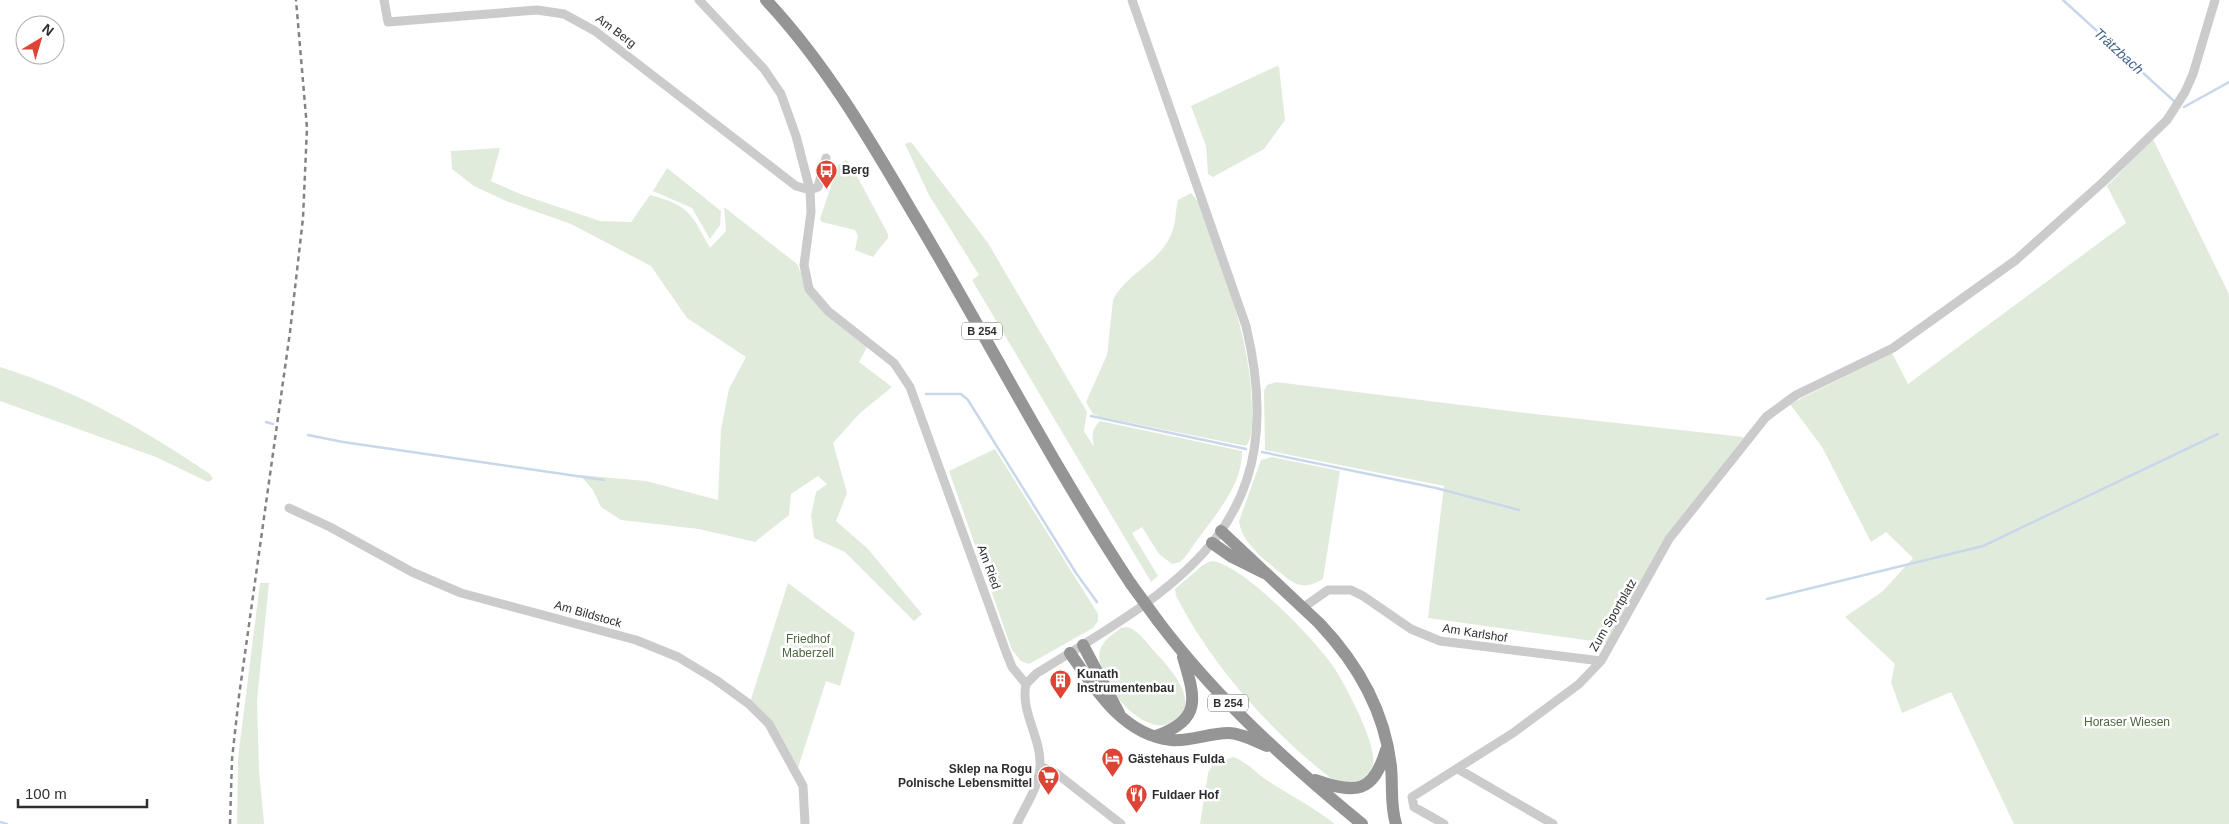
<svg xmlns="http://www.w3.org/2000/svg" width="2229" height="824" font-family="Helvetica,sans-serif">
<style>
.green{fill:#e1ebdc}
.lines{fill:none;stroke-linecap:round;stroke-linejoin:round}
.stream{stroke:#c8d8ea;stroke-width:2.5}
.minor{stroke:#cbcbcb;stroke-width:9}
.highway{stroke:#959595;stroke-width:12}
.rail{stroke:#838383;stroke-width:2.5;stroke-dasharray:5 4;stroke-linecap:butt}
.highway-bridge{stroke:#959595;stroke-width:12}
.labels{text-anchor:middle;stroke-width:5;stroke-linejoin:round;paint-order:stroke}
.shield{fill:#fff;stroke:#6d6d6d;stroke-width:1}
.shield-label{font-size:11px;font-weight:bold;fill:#2e2e2e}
.street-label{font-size:12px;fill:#2e2e2e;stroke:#fff}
.poi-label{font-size:12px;font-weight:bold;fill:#2e2e2e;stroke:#fff;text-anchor:start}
.park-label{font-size:12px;fill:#4a673d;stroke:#fff}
.water-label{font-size:14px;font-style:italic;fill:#3f628c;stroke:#fff}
</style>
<rect width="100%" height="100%" fill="#fff"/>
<path class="green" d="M1277,66L1279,67L1285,120L1264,149L1213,177L1208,174L1206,146L1191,106Z
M2153,139L2229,294V824H2014L1951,692L1902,713L1891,682L1895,664L1845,617L1883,591L1913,558L1886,532L1871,542L1822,447L1790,404L1892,353L1908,384L2126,223L2107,186Z
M911,142L988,243L1087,412L1084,431L1094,447C1092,436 1091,430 1100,421L1242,451C1243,490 1206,524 1187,555L1180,562L1172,564L1159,554L1142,527L1132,533L1158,576L1151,582L972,280L979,275L929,195L905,144Z
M500,148L491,181L520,194L600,221L631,222L650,195C691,206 691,214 710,248L726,231L724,207L797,264L803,278L867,347L859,362L892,387L860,413L833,443L847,493L836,521L868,549L922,614L914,621L845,552L814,538L811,515L816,492L827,484L818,476L791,494L789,515L755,542L699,529L621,520L601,507L593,490L580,475L646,481L718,500L721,429L729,389L746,357L687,318L651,266L571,224L506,201L474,186L452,169L451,151Z
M846,160L850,163L888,234V238L873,257L855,250L858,236L855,230L822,222L820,219L838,165Z
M667,168L721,211L720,225L710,239L692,208L653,191Z
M1191,193L1199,203C1223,272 1252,339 1252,413C1252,423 1253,438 1246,446L1101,417L1093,414L1086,402L1107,355L1113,300C1126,274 1157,264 1170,237C1176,226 1175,212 1178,200Z
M0,367C76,390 145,430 210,474L213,479L208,482L156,457L0,401Z
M1276,382L1535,414L1744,437L1663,540L1607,643L1428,618L1444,486L1265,450L1264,391L1267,385Z
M995,449L1098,614V621L1093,628L1029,664L1021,661L1012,650L949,471Z
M1272,457L1340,471L1323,579C1309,587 1301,588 1288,579C1271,564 1242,546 1239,521L1261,460Z
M1211,561C1242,563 1315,640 1333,666C1345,684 1377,744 1373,764C1372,769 1368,774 1365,777C1355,786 1340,782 1329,777C1267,727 1213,667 1176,596L1175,589L1203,565Z
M260,583H269L257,701L259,770L264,824H237L238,758Z
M788,583L855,633L840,686L826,681L798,768L770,720L751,699Z
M1121,628C1125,627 1128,627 1132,629C1141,634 1148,644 1154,651C1169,667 1206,706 1171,723C1141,738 1093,677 1100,650C1103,640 1113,634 1121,628Z
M1233,757C1246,761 1254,771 1265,779C1289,795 1312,806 1335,824H1200L1208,773L1213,764Z"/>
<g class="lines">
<path class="stream" d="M2063,0L2175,102
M2184,107L2229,82
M926,394H961L968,400L1076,573L1097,602
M1091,416L1246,449
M266,422L273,424
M308,435L343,442L604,480
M1262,452L1436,488L1519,510
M1767,599L1983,546L2218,434
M0,822L7,824"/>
<path class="minor" d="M384,0L388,22L537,10L564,14L595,31L796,186L810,190L818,187L826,158
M699,0L764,69L781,94L796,136L810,190L811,212L804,265L809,289L828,311L894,363L910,387L1006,652L1012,667L1026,684
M289,508L330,527L412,572L461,593L636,640L678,657L716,680L749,704L769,724L803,786L805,824
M1304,607L1328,590H1351L1363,596L1411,629L1440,641L1601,661
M1026,684L1037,673C1185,583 1293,523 1246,326L1132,0
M1040,766L1056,773L1121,824
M1458,769L1553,824
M1017,824C1025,806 1039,787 1040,767C1042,738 1020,713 1026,684
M1444,824L1414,807L1412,797L1513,733L1579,684L1601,661L1669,539L1766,417L1796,395L1893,348L2016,260L2103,182L2167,120L2185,92L2193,74L2215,0"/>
<path class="highway" d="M766,0C826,64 870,140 914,215C987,337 1052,465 1131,584
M1221,531L1319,623C1357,663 1385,712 1391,767C1393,787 1390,805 1396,824
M1212,543L1232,557L1264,573
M1158,621C1216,698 1288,763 1362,824
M1083,645L1119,713
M1070,653C1095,689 1123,735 1171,740C1190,742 1209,733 1228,733C1241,733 1255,741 1267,746
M1156,736C1203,720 1195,697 1183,657
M1315,780C1355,794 1373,794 1386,750"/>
<path class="rail" d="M230,824L232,759L239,696L290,332L303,218L307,128L296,0"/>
<path class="highway-bridge" d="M1131,584L1158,621"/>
</g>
<defs>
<symbol id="bus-pin" viewBox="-11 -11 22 30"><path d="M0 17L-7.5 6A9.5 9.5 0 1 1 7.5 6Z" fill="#de4436" stroke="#fff"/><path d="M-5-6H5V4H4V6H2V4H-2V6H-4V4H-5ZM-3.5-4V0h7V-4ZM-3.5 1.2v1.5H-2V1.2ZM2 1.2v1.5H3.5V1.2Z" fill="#fff"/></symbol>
<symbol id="building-pin" viewBox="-11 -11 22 30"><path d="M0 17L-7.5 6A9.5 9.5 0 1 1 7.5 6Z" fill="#de4436" stroke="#fff"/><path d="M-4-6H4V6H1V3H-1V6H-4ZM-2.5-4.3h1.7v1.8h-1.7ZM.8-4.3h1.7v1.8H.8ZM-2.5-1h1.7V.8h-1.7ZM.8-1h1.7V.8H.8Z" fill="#fff"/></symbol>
<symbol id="hotel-pin" viewBox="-11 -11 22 30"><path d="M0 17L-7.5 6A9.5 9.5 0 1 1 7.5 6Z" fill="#de4436" stroke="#fff"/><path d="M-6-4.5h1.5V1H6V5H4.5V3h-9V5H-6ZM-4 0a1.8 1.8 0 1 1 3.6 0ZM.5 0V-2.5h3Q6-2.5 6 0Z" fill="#fff"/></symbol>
<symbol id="supermarket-pin" viewBox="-11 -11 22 30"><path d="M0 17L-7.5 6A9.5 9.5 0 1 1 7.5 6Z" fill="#de4436" stroke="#fff"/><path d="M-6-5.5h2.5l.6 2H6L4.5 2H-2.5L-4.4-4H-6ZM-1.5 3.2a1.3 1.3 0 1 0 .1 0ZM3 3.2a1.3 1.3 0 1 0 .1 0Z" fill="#fff"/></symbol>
<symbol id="restaurant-pin" viewBox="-11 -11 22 30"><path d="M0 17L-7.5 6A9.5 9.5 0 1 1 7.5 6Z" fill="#de4436" stroke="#fff"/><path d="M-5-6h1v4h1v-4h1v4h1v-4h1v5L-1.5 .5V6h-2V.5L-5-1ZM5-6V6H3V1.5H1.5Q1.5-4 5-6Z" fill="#fff"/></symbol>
</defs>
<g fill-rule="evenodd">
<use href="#bus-pin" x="814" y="158" width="25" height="34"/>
<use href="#building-pin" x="1048" y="668" width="25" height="34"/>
<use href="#hotel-pin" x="1100" y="746" width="25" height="34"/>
<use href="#supermarket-pin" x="1036" y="764" width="25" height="34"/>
<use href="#restaurant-pin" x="1124" y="782" width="25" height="34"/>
</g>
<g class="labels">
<g class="shield">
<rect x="962" y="322.5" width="40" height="17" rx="4"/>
<rect x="1208" y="694.5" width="40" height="17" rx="4"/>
</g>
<g class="shield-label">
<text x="982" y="335">B 254</text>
<text x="1228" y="707">B 254</text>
</g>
<g class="street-label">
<text transform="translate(616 31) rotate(37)" y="4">Am Berg</text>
<text transform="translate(989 567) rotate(70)" y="4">Am Ried</text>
<text transform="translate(588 614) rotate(16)" y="4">Am Bildstock</text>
<text transform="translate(1613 615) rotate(-60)" y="4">Zum Sportplatz</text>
<text transform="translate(1475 633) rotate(9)" y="4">Am Karlshof</text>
</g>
<g class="poi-label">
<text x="842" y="174">Berg</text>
<text x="1077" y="678">Kunath<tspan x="1077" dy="14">Instrumentenbau</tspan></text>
<text x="1128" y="763">Gästehaus Fulda</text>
<text x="1032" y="773" text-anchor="end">Sklep na Rogu<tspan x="1032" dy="14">Polnische Lebensmittel</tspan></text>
<text x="1152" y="799">Fuldaer Hof</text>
</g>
<g class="park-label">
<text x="808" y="643">Friedhof<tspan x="808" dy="14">Maberzell</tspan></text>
<text x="2127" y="726">Horaser Wiesen</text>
</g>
<g class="water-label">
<text transform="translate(2119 51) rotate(42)" y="5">Trätzbach</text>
</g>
</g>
<g transform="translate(40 40) rotate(38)"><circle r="24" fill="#ffffff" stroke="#ababab"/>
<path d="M0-4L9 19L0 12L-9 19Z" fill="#de4436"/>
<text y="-8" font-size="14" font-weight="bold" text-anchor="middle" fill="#2e2e2e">N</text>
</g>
<path d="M18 799v8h129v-8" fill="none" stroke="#2e2e2e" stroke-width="2.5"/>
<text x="25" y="799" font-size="15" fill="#2e2e2e" stroke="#ffffff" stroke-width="4" paint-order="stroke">100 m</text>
</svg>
